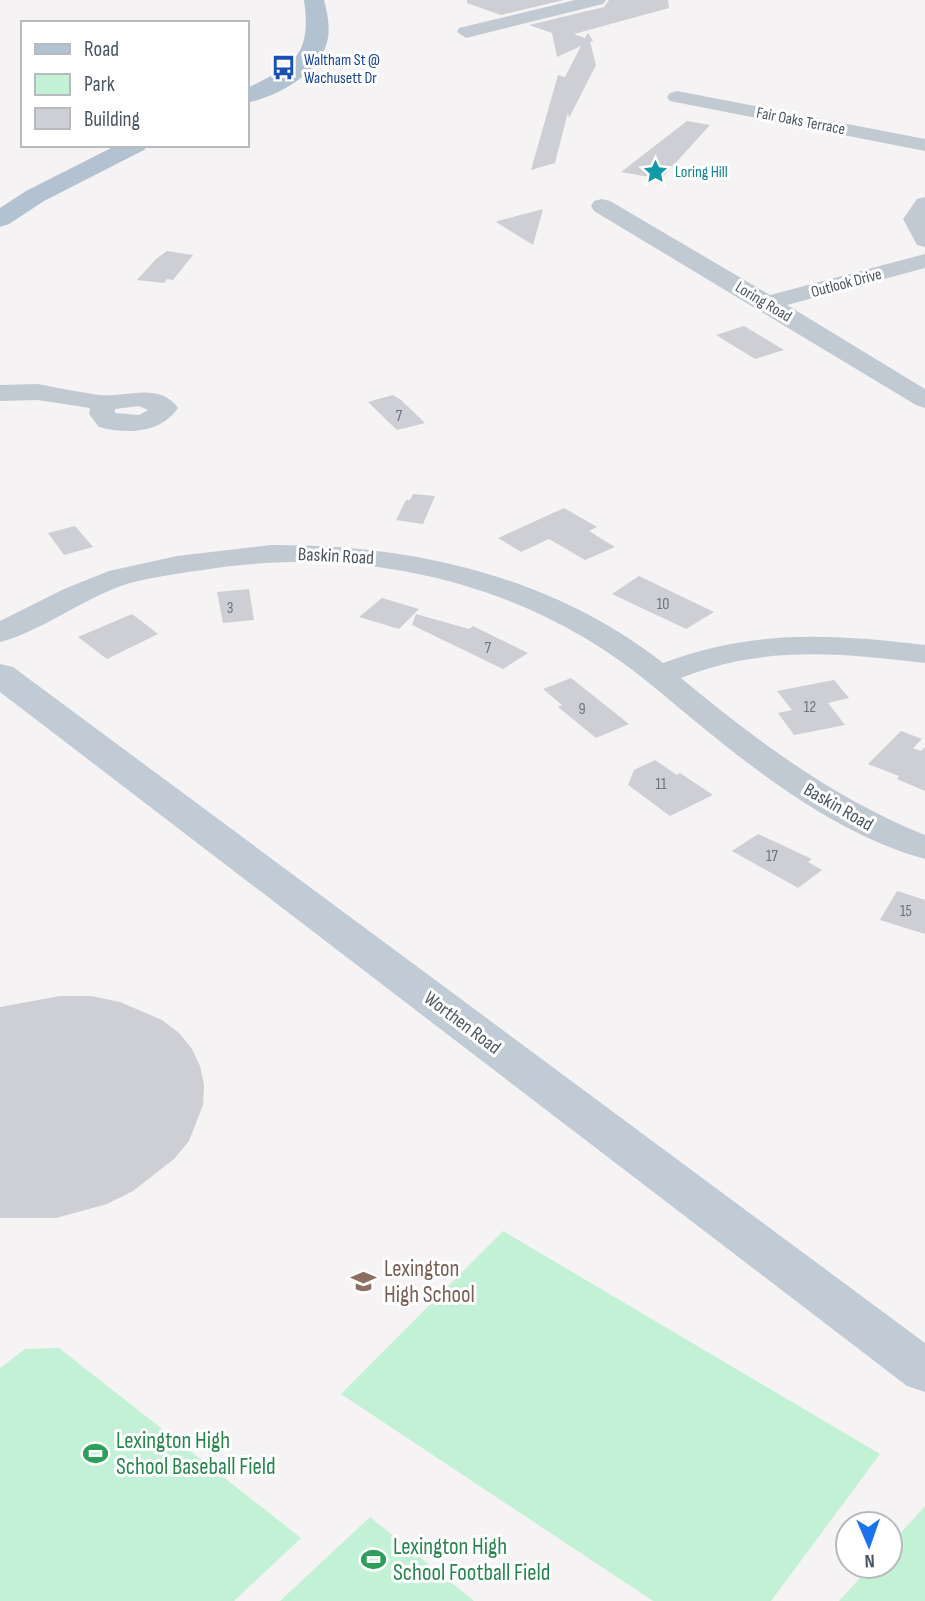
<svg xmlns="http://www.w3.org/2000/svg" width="925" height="1601" font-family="'Sofia Sans Condensed',sans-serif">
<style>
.green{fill:#c3f1d5}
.building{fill:#cdcfd5}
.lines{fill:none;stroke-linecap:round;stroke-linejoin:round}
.minor{fill:#c1cad2;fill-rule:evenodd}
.secondary{fill:#c1cbd6;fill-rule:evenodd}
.primary{fill:#b3c2d1;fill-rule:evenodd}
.labels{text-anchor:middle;stroke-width:6;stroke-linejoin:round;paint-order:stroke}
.far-transit-label{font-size:16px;fill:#164399;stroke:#fff;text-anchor:start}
.far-street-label{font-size:16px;fill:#4a5661;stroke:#fff}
.far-culture-label{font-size:16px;fill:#0d838f;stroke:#fff;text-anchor:start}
.number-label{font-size:16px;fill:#6b747e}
.street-label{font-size:19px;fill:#4a5661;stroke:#fff}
.near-education-label{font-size:23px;fill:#785e54;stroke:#fff;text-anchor:start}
.near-leisure-label{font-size:23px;fill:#27864d;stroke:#fff;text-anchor:start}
</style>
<rect width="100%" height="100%" fill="#f5f3f3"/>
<path class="green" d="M503,1231L880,1454L771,1601H653L341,1394Z
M59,1348L301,1538L234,1601H0V1368L25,1349Z
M925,1506V1601H839L871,1566H890V1545Z
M370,1517L474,1601H280Z"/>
<path class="building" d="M467,0H564L501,15L467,3Z
M609,0H668L669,8L574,34L585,38L588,33L593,41L590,42L596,65L569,118L568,112L555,163L531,170L558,75L565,77L581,46L557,57L552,33L529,25L604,7Z
M687,121L710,125L661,179L621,172Z
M543,209L533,245L496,222L501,220Z
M167,251L193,255L173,280L167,279L164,283L137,280L156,259Z
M744,326L784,350L755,359L716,335Z
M393,395L401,400L425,423L397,430L368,402Z
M413,494L435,496L423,524L396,520L406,500H410Z
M564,508L597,527L589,531L615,547L585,560L549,539L521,552L498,538Z
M75,526L93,547L64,555L48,533Z
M639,576L714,612L686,629L612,594Z
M249,589L254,620L223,623L217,592Z
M382,598L419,609L399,629L359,617Z
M132,614L158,634L107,659L78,637Z
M416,614L469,629L473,626L528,653L503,669L412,625Z
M571,678L629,724L596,738L558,707L562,705L543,689Z
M834,680L849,698L828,703L845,725L794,735L778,713L792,710L777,691Z
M901,731L922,739L913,748L921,751L925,747V791L897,779L899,776L868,764Z
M655,760L677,775L680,773L713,795L670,816L628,785L634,770Z
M758,834L812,859L808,862L822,870L798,888L732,851Z
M897,891L925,900V934L880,920Z
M60,996H91L120,1002L162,1020L179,1033L192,1049L200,1066L204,1085L203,1105L189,1141L174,1159L133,1191L107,1204L56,1218H0V1007Z"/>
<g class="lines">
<path class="minor" d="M575,0H606L603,4L466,38L457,32L459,28Z
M677,91L925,139V151L670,101L667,97L670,93Z
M925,197V247L917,245L903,219L917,199Z
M602,199L610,201L770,295L925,254V268L787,305L925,389V408L916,405L594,211L591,206L594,201Z
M38,384C58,388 79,392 99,395C125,398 159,381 178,408C160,434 127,434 99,427L89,414L90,408L38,400L0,401V385ZM139,406L148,410L139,415L115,413V409Z
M271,545C411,544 552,576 663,663C753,629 832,634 925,645V663C839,653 764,645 681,678C757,741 833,798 925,835V859C825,832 732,752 654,687C529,582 363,544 203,570C179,573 154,577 130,583C84,597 43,631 0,642V621L64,589L109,571L177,556Z"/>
<path class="secondary" d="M0,664L13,667L925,1343V1392L907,1386L0,692Z"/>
<path class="primary" d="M304,0H324C327,12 330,25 328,38C322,73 278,96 247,103V88C294,66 312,55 304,0Z
M117,145H148L144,150L44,201L9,224L0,227V208L26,191Z"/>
</g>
<defs>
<symbol id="bus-bare" viewBox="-9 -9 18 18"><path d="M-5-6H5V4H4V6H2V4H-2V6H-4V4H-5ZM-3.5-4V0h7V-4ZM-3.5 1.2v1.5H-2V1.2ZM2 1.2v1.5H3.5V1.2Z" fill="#1a4fb4" stroke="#fff" stroke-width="2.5" paint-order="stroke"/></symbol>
<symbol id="sight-bare" viewBox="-9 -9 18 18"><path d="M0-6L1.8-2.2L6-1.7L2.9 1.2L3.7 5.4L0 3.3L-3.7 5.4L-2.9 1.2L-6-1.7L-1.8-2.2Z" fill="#0f9aa8" stroke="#fff" stroke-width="2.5" paint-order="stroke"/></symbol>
<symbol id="school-bare" viewBox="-9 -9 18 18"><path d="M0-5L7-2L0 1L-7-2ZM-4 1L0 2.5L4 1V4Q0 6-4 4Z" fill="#8d6e63" stroke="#fff" stroke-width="2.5" paint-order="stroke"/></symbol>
<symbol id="stadium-bare" viewBox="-9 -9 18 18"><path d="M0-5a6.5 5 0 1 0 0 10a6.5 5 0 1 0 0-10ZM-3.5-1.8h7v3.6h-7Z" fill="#2e9e5b" stroke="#fff" stroke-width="2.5" paint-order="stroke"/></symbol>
</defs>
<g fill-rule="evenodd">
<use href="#bus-bare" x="266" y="50" width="35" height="35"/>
<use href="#sight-bare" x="638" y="154" width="35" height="35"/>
<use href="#school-bare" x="346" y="1264" width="35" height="35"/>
<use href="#stadium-bare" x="78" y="1436" width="35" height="35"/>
<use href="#stadium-bare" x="356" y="1542" width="35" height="35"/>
</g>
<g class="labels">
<g class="far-transit-label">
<text x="304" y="65">Waltham St @<tspan x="304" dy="18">Wachusett Dr</tspan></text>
</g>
<g class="far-street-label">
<text transform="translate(801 120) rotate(11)" y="6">Fair Oaks Terrace</text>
<text transform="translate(846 282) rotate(-15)" y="6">Outlook Drive</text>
<text transform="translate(764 301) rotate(31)" y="6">Loring Road</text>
</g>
<g class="far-culture-label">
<text x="675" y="177">Loring Hill</text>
</g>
<g class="number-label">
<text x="399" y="421">7</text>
<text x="663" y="609">10</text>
<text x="230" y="613">3</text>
<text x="488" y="653">7</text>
<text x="810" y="712">12</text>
<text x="582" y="714">9</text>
<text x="661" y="789">11</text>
<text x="772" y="861">17</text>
<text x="906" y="916">15</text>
</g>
<g class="street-label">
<text transform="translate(336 555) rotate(3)" y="7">Baskin Road</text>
<text transform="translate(839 806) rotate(30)" y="7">Baskin Road</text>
<text transform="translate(463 1022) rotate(37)" y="7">Worthen Road</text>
</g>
<g class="near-education-label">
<text x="384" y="1276">Lexington<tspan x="384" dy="26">High School</tspan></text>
</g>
<g class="near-leisure-label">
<text x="116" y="1448">Lexington High<tspan x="116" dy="26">School Baseball Field</tspan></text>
<text x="393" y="1554">Lexington High<tspan x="393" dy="26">School Football Field</tspan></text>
</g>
</g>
<rect x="21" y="21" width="228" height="126" fill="#ffffff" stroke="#b7bbc0" stroke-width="2"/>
<rect x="35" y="44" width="35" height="10" fill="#b3c2d1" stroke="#b7bbc0" stroke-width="2"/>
<text x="84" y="56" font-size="21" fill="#4a5661">Road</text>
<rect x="35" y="74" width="35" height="21" fill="#c3f1d5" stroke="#b7bbc0" stroke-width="2"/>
<text x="84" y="91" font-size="21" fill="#4a5661">Park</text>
<rect x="35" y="108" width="35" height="21" fill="#cdcfd5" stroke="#b7bbc0" stroke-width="2"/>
<text x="84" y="126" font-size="21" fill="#4a5661">Building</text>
<g transform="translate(869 1545) rotate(178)"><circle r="33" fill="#ffffff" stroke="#b7bbc0" stroke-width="2"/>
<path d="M0-5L12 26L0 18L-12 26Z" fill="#1a73e8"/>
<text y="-10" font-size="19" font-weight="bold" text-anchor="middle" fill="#4a5661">N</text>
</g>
</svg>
